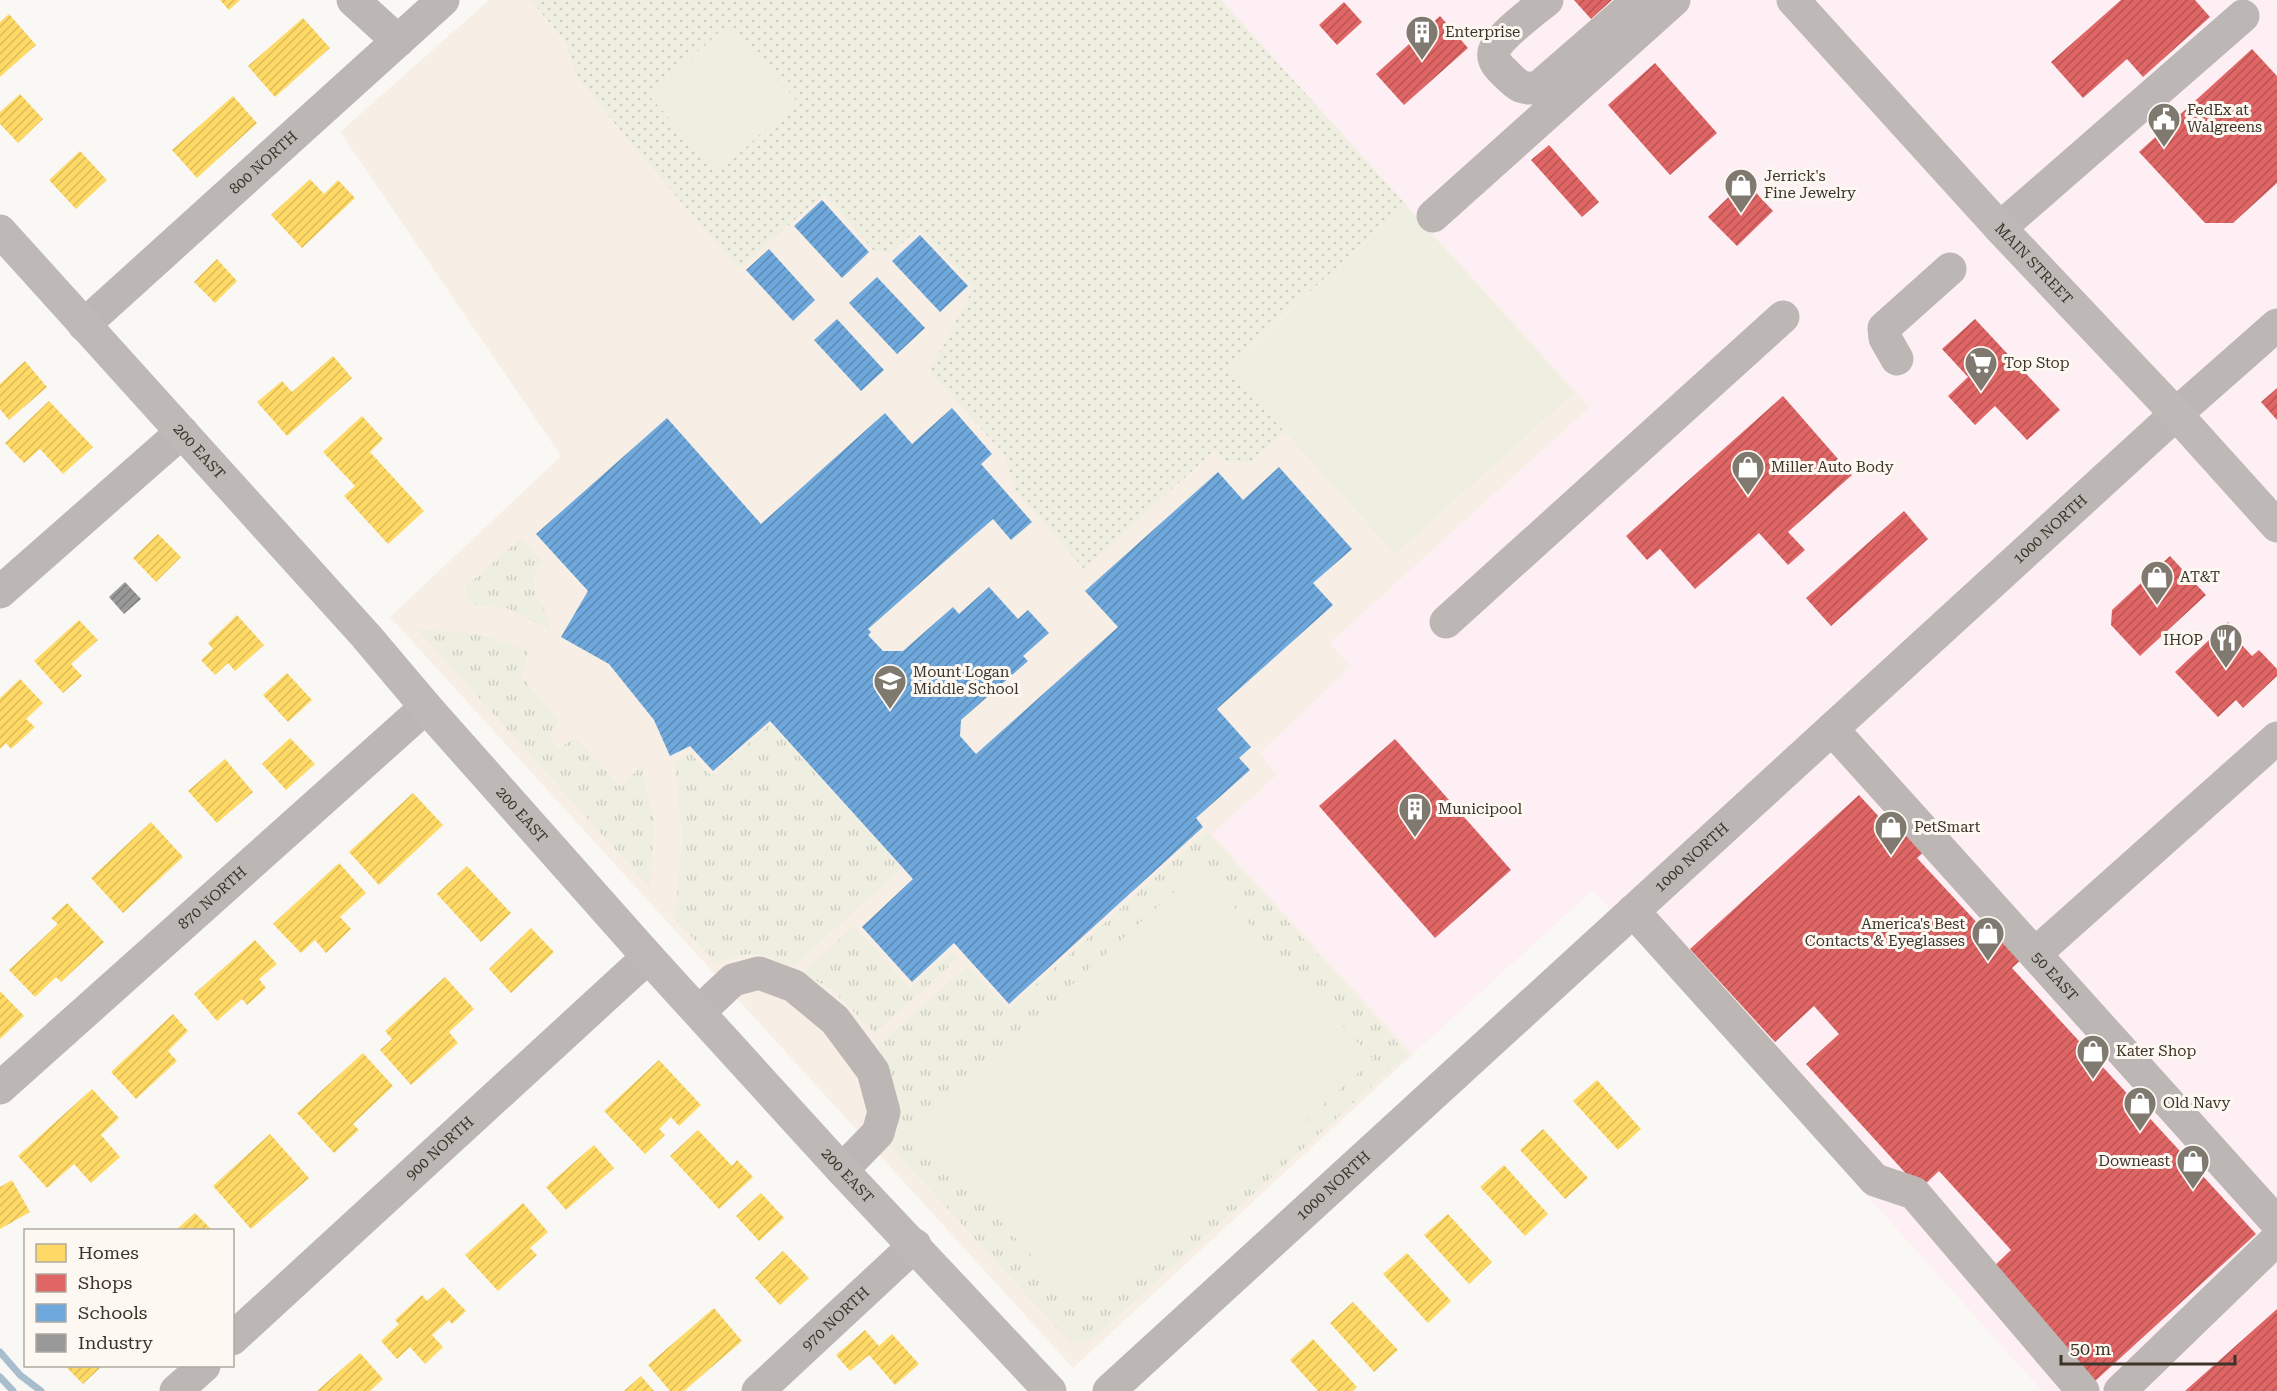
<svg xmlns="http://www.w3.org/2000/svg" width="2277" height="1391" font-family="'Roboto Serif',serif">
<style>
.commercial{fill:#fdeff4}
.built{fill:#f7efe5}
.grass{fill:url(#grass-tufts)}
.park{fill:url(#park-dots)}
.pitch{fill:#eeefe1}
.homes{fill:url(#homes-hatch)}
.shops{fill:url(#shops-hatch)}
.schools{fill:url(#schools-hatch)}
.industry{fill:url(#industry-hatch)}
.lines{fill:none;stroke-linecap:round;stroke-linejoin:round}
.stream{stroke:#a8becf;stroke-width:7}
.minor{stroke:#bcb7b4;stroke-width:33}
.major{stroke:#beb9b6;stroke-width:33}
.labels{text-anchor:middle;stroke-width:6;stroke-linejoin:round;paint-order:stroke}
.poi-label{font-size:15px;fill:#3d3428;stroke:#fdf8f2;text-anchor:start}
.street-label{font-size:15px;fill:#3d3428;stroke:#fdf8f2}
</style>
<defs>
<pattern id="grass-tufts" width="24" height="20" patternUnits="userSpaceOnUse" patternTransform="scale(1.5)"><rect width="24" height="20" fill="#eeefe1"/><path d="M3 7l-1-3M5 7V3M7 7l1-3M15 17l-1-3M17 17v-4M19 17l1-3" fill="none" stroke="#cdcec1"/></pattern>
<pattern id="park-dots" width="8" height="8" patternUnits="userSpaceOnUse" patternTransform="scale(1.5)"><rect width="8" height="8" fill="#eeefe1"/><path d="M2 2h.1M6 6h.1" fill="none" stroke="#cdcec1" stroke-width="1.8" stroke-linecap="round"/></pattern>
<pattern id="homes-hatch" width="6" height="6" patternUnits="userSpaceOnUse" patternTransform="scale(1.5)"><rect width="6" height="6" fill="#ffd966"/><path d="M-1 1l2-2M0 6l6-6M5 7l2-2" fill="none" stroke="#dbbb58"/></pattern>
<pattern id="shops-hatch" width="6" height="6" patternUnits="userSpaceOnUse" patternTransform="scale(1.5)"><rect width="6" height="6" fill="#e06666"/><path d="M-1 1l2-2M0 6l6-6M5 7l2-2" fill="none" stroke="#b75554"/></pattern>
<pattern id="schools-hatch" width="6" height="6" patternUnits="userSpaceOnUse" patternTransform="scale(1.5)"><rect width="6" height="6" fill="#6fa8dc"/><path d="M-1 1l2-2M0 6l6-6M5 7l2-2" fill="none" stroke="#5c8ab2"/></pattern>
<pattern id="industry-hatch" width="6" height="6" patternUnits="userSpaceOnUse" patternTransform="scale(1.5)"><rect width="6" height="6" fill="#999"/><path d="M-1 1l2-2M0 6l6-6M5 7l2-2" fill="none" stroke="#7e7e7d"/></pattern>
</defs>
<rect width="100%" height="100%" fill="#faf8f5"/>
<path class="commercial" d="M1221,0H2274L2277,3V1391H2042L1593,890L1413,1054L1212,834L1277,775L1260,753L1351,667L1330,643L1590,407Z"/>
<path class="built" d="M489,0H1221L1590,407L1330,643L1351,667L1260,753L1277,775L1212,834L1413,1054L1073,1368L390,617L561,456L340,132Z"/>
<path class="grass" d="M521,538L544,562C518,588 549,603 550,630L507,608L474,605L467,598L465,587Z
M417,629L477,634L529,650L521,676L559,721L549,737L559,748L576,738L620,786L642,766L654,821L650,888Z
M770,724L902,868L793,967C759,955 751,947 717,964L675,919L682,839L675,761L690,753L712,776Z
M1206,831L1408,1054L1092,1339L1081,1343L1067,1339L889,1145L898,1129L897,1098L878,1046L967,966L1009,1009Z
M854,926L910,988L951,951L958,958L875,1033L831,989L802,973Z"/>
<path class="park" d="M530,0H1221L1406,205L1226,367L1285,432L1249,463L1225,462L1215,450L1084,569L1015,490L1004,454L929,371L974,287L919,229L891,253L875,252L824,194L739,269L633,146L576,75L564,39Z"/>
<path class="pitch" d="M727,25L797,101L719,172L649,96Z
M1406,206L1574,393L1395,554L1227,368Z
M1199,869L1373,1059L1110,1300L1065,1292L915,1128Z"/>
<path class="homes" d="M220,0H240L229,10Z
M9,14L36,45L0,77V22Z
M303,18L330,48L275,97L248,66Z
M20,94L43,119L18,143L0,124V112Z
M233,96L257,123L197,178L172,150Z
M80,151L107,180L76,209L49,180Z
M310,179L324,194L338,180L355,198L302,248L271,215Z
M217,259L237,281L215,303L194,282Z
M333,356L352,378L287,436L257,402L282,381L292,392Z
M25,361L47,387L9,420L0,409V384Z
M49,401L93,447L63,474L40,449L24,463L5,443Z
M362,416L383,439L370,452L424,511L388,544L344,496L355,486L323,452Z
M158,534L181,557L156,582L133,558Z
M237,615L264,645L235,671L228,663L215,675L201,660L213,649L208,643Z
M79,620L98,640L71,664L82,676L63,693L34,661Z
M287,673L312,700L288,722L263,695Z
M20,679L43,703L26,719L35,727L11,749L6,743L0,749V698Z
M290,738L315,764L286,790L262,764Z
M225,759L253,792L217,823L188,791Z
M413,793L443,825L379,885L349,852Z
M151,822L183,857L123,913L91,878Z
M339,863L366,893L340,917L351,929L326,953L315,940L301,953L273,924Z
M467,866L511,913L481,942L437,894Z
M67,903L104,942L61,982L56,977L35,997L9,970L58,924L51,918Z
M531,928L554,952L511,993L489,969Z
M255,940L277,964L259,979L266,988L247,1005L242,999L217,1021L194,994Z
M445,977L474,1009L449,1032L458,1043L411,1085L380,1050L392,1039L385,1031Z
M0,991L24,1016L0,1039Z
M173,1014L188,1031L168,1051L177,1061L136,1099L111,1072Z
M363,1053L393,1086L353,1124L359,1130L334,1153L297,1113Z
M659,1060L701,1105L679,1126L671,1117L659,1129L665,1135L645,1154L604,1111Z
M1597,1080L1641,1129L1618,1150L1573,1101Z
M92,1089L119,1118L101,1135L120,1157L91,1183L74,1164L47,1188L18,1156Z
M1543,1129L1588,1178L1565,1199L1520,1150Z
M698,1130L732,1166L737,1160L753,1177L719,1209L670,1156Z
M270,1134L309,1178L251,1229L213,1186Z
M594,1145L614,1168L566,1210L546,1187Z
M1504,1165L1548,1214L1525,1236L1480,1187Z
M12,1180L30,1212L0,1229V1187Z
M761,1193L784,1218L759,1241L736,1216Z
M523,1203L548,1232L530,1248L537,1255L498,1291L465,1255Z
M195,1213L212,1230H176Z
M1448,1214L1492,1262L1469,1284L1424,1235Z
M783,1251L809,1278L780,1305L755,1278Z
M1407,1253L1451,1301L1428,1323L1383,1274Z
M443,1287L466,1311L452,1324L449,1320L432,1335L443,1347L425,1364L410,1347L397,1359L381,1341L399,1324L395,1320L422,1295L427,1301Z
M1353,1302L1398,1350L1374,1372L1330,1323Z
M714,1308L742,1341L684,1391H670L648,1365Z
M865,1330L879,1346L892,1334L919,1364L895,1385L869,1355L850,1371L836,1355Z
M1313,1339L1357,1387L1353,1391H1318L1290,1360Z
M360,1353L383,1379L370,1391H317Z
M65,1366H102L83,1384Z
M641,1376L654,1391H624Z"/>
<path class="shops" d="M1574,0H1612L1591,19Z
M2121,0H2195L2210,17L2143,77L2127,59L2083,98L2051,62Z
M1344,2L1362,22L1337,45L1319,25Z
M1440,16L1468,48L1404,105L1376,74Z
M2252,49L2277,76V183L2233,223H2205L2139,152Z
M1655,63L1717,133L1670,175L1608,105Z
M1549,145L1599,202L1582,217L1531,160Z
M1745,181L1773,211L1737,246L1708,217Z
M1975,319L2060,410L2027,440L1995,406L1975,425L1948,396L1968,377L1942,349Z
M2277,388V420L2261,402Z
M1783,396L1852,475L1788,532L1805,550L1788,565L1759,533L1695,589L1660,549L1647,560L1626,536Z
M1904,511L1928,539L1831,626L1806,598Z
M2170,556L2206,595L2140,656L2111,625L2112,610Z
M2228,622L2243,638L2240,643L2252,656L2259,650L2277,669V676L2243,708L2236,700L2218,717L2175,672Z
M1395,739L1511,870L1435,938L1319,806Z
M1859,795L1882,820L1889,812L1925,851L1917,858L1994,941L2002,933L2024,957L2012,968L2256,1234L2094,1382L1991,1269L2011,1250L1939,1171L1920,1189L1806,1064L1839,1034L1814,1006L1775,1042L1690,949Z
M2277,1309V1391H2185Z"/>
<path class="schools" d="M822,200L869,252L842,278L794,226Z
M920,235L968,286L940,312L892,261Z
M769,249L815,300L793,321L746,270Z
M877,277L925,328L897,354L849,303Z
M837,319L884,370L861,391L814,340Z
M952,408L992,454L981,464L1032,522L1011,540L993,519L868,629L871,632L868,635L883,651H903L953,607L959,614L989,587L1018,619L1028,610L1049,633L1023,656L1028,661L961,720L960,736L976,754L1118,627L1085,591L1218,472L1243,500L1279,467L1352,549L1313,583L1333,605L1217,709L1251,747L1239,758L1250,770L1196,818L1203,827L1009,1004L954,943L912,982L862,927L913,879L770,721L713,771L690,746L670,756L654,720L609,664L561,637L588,591L536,534L667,418L761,524L885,413L912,444Z"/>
<path class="industry" d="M125,582L141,599L124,614L109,597Z"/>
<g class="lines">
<path class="stream" d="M0,1352L20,1375L41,1391
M0,1377L13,1391"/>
<g class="minor">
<path d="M353,0L398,41"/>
<path d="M1547,0C1535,10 1497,38 1494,52C1492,62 1501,69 1507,75C1519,87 1523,90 1539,87L1639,0"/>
<path d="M1433,216L1674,0"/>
<path d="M2000,228L2243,16"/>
<path id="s1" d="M84,325L443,0"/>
<path d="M1897,359L1885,338L1884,328L1950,269"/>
<path d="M0,592L182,432"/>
<path d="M1446,622L1783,317"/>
<path id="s2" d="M1832,729L2277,1223"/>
<path d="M1633,911L1875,1180L1914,1193L2083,1391"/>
<path d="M2035,954L2277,738"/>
<path d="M699,1012L733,980L759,973L794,986L835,1020L873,1071L884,1112L878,1133L842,1170"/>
<path id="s3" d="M0,1088L426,707"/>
<path id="s4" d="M232,1339L648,957"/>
<path d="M176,1391L204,1366"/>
<path id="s5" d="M758,1391L915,1245"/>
<path id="s6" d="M1109,1391L2176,414L2277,325"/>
<path d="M2120,1391L2277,1239"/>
</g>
<g class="major">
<path id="s7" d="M1793,0L2000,228L2176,414L2277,526"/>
<path id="s8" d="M0,231L366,636L426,707L648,957L842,1170L1050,1391"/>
</g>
</g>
<defs>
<symbol id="building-pin" viewBox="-11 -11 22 30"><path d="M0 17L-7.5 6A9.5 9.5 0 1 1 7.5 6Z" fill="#7f7970" stroke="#fdf8f2"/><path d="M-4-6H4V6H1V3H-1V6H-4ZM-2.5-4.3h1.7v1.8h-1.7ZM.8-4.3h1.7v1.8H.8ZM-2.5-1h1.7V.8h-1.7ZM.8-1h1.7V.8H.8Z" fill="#fff"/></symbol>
<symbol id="civic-pin" viewBox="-11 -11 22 30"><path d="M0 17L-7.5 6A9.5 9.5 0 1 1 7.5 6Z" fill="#7f7970" stroke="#fdf8f2"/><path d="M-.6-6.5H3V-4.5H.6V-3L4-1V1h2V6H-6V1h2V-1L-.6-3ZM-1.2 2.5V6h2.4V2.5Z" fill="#fff"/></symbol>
<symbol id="shop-pin" viewBox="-11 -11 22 30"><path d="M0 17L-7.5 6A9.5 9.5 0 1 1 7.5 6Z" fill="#7f7970" stroke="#fdf8f2"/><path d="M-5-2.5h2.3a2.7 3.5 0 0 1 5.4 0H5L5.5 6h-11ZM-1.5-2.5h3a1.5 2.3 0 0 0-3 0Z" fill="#fff"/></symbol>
<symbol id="supermarket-pin" viewBox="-11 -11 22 30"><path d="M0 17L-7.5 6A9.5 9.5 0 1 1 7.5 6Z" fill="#7f7970" stroke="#fdf8f2"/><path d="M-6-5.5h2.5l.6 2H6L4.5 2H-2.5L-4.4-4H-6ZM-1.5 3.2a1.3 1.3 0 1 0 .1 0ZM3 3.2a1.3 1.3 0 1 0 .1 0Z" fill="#fff"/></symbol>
<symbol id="restaurant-pin" viewBox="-11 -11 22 30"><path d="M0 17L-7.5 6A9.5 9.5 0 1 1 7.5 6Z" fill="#7f7970" stroke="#fdf8f2"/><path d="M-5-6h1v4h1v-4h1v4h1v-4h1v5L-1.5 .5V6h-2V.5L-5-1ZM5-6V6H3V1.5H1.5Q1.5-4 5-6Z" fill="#fff"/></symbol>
<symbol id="school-pin" viewBox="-11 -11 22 30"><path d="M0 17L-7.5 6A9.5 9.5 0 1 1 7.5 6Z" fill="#7f7970" stroke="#fdf8f2"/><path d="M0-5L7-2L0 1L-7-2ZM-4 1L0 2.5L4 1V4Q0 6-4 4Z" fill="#fff"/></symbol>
</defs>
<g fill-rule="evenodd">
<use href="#building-pin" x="1403" y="13" width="38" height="52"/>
<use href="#civic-pin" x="2145" y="100" width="38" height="52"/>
<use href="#shop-pin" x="1722" y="166" width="38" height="52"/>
<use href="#supermarket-pin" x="1962" y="344" width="38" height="52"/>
<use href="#shop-pin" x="1729" y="448" width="38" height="52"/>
<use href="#shop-pin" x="2138" y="558" width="38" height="52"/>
<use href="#restaurant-pin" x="2207" y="621" width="38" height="52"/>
<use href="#school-pin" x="871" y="662" width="38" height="52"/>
<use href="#building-pin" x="1396" y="790" width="38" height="52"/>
<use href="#shop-pin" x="1872" y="808" width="38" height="52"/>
<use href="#shop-pin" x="1969" y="914" width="38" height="52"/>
<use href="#shop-pin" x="2074" y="1032" width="38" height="52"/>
<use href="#shop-pin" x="2121" y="1084" width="38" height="52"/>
<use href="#shop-pin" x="2174" y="1142" width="38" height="52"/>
</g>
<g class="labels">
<g class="poi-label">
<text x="1445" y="37">Enterprise</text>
<text x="2187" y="115">FedEx at<tspan x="2187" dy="17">Walgreens</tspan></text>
<text x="1764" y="181">Jerrick's<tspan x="1764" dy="17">Fine Jewelry</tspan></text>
<text x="2004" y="368">Top Stop</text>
<text x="1771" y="472">Miller Auto Body</text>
<text x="2180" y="582">AT&amp;T</text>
<text x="2203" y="645" text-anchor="end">IHOP</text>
<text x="913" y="677">Mount Logan<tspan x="913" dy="17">Middle School</tspan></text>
<text x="1438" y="814">Municipool</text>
<text x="1914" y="832">PetSmart</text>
<text x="1965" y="929" text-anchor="end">America's Best<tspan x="1965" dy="17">Contacts &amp; Eyeglasses</tspan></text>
<text x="2116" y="1056">Kater Shop</text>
<text x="2163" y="1108">Old Navy</text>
<text x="2170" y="1166" text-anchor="end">Downeast</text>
</g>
<g class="street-label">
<text dy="5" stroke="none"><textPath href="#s1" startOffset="242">800 NORTH</textPath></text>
<text dy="5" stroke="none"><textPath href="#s7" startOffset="357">MAIN STREET</textPath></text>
<text dy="5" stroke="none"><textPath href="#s8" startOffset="297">200 EAST</textPath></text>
<text dy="5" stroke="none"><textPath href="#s6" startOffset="1276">1000 NORTH</textPath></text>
<text dy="5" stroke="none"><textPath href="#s8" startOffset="783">200 EAST</textPath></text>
<text dy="5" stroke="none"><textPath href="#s6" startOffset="790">1000 NORTH</textPath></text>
<text dy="5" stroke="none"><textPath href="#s3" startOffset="285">870 NORTH</textPath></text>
<text dy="5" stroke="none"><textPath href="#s2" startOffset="333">50 EAST</textPath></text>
<text dy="5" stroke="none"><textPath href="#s4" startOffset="282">900 NORTH</textPath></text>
<text dy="5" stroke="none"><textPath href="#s8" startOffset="1269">200 EAST</textPath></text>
<text dy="5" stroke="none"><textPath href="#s6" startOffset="304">1000 NORTH</textPath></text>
<text dy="5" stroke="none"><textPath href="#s5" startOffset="106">970 NORTH</textPath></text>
</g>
</g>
<rect x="24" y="1229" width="210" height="138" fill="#fdf8f2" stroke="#b0aaa1" stroke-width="1.5"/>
<rect x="36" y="1244" width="30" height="18" fill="#ffd966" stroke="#b0aaa1" stroke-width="1.5"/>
<text x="78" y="1259" font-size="18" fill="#3d3428">Homes</text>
<rect x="36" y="1274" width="30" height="18" fill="#e06666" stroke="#b0aaa1" stroke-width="1.5"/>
<text x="78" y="1289" font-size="18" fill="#3d3428">Shops</text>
<rect x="36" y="1304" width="30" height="18" fill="#6fa8dc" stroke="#b0aaa1" stroke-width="1.5"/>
<text x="78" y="1319" font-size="18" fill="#3d3428">Schools</text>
<rect x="36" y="1334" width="30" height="18" fill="#999999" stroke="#b0aaa1" stroke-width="1.5"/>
<text x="78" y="1349" font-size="18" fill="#3d3428">Industry</text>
<path d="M2061 1355v9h174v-9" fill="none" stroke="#3d3428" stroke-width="3"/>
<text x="2070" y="1355" font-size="18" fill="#3d3428" stroke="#fdf8f2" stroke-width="4.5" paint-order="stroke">50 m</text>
</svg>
